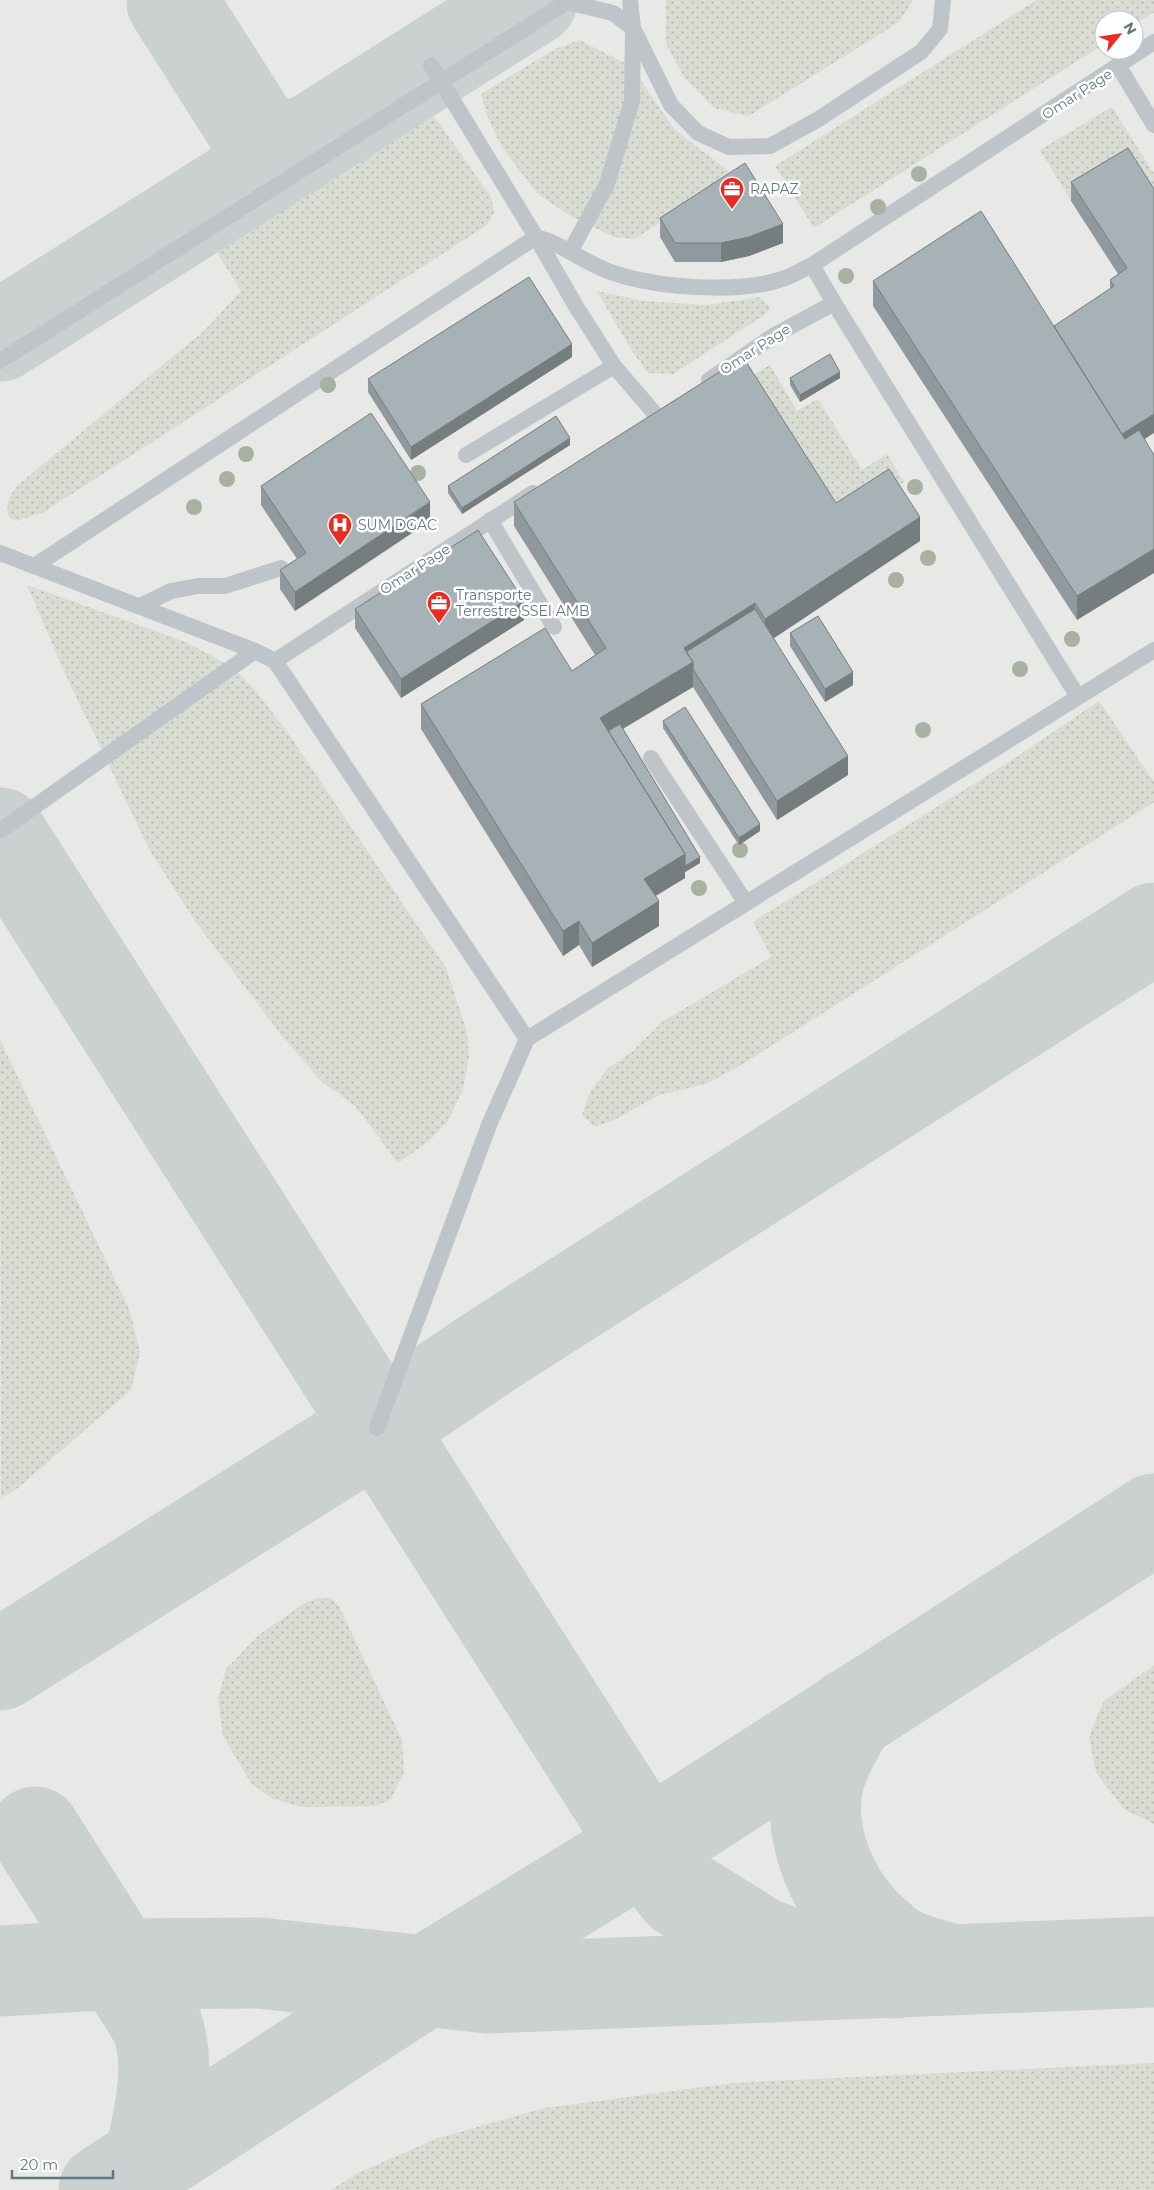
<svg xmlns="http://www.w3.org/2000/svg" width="1154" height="2190" font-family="Montserrat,sans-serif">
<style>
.built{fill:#e8e8e7;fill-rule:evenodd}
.grass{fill:url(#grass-dots)}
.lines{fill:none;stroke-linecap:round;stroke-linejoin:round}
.taxiway{stroke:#cbd0d0;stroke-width:91}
.service{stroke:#bec4c7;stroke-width:16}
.tree{fill:#a9b1a3}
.wall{fill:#90999d}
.shaded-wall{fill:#757d7f}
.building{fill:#a7b2b6;stroke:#757d7f}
.labels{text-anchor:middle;stroke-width:5;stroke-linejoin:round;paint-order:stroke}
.street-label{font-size:14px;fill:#617880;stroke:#fff}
.poi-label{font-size:14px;fill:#617880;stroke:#fff;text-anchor:start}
</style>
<defs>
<pattern id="grass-dots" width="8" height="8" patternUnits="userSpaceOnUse" patternTransform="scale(1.25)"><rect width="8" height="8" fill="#d8dcd3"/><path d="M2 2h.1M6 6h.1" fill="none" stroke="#b3b7b0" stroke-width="1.8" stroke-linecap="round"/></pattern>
</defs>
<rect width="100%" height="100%" fill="#f7f7f4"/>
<path class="built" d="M0,0H1154V2190H0ZM1104,20H1134V50H1104Z"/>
<path class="grass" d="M666,0H913L899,22L749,116L714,108L684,77L666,44Z
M1037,0H1154V12L1134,25V20H1104V44L814,228L775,166Z
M579,40L631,66L674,129L730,172L698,199L634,239L614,237L567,214L537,193L501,146L486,113L481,94L555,49Z
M1112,107L1154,174V208L1071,201L1040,150Z
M430,114L438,121L491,197L494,213L487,225L44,512L17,521L9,517C5,503 9,496 18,485L205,330L241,291L213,246L417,116Z
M597,291L643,301L706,305L760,297L770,307L766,314L673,374L648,373L632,351Z
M770,365L797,411L818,399L862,470L887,454L904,482L836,528L743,381Z
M27,585L186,642L218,659L237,672L255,690L286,730L446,968L467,1032L469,1056L463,1089L448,1121L428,1142L398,1163L356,1107L321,1081L279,1032L197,924L150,851L63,669Z
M1099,701L1154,782V802L748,1061L706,1084L659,1095L614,1120L595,1127L582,1115L590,1092L608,1068L632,1052L662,1022L771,957L753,922L1015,758Z
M0,1040L130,1311L140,1352L131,1390L18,1488L1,1498Z
M317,1598H330L339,1606L402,1740L404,1772L391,1799L376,1806L302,1807L273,1799L251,1783L223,1736L218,1699L226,1669L260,1634L305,1603Z
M1154,1665V1824L1124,1809L1096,1773L1089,1737L1103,1702Z
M1154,2063V2190H331L358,2173L438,2138L545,2108L733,2083Z"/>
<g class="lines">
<path class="taxiway" d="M172,2L252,128L260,137L297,150
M0,336L532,0
M0,833L656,1862L681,1893L758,1941L808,1962L895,1973
M0,1665L377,1428L492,1350L1154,928
M850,1714C839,1734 825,1756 819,1779C805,1836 835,1901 879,1937C885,1942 891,1948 897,1951C913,1960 934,1964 951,1970
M35,1832L157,2024C172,2070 159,2116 149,2162
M0,1971L118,1964L259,1963L489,1988L1154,1962
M104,2190L424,1982L645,1847L1154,1519"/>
<path class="service" d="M567,2L613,13L633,28L671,105L698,133L729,147L770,146L817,120L921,52L940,29L943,0
M431,65L536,237C560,243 578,258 601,268C643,288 741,295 785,278C794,275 803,269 812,265L1154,42
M1119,67L1154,125
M570,252L607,184L632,101L633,28L630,0
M834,303L1078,697
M0,361L570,0
M709,380L773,336L834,303L812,265
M466,455L614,366
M490,520L554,627
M0,553L255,651L275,661L527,1039L1154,650
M36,565L536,237L577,308L614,366L656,415
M140,606L171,591L198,586H225L281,568
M275,661L533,493
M651,758L746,903
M0,831L255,651
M377,1428L489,1125L527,1039"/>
</g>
<g class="tree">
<circle cx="919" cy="174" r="8"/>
<circle cx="878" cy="207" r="8"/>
<circle cx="846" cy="276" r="8"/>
<circle cx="328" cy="385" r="8"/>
<circle cx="246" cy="454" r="8"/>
<circle cx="418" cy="473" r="8"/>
<circle cx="227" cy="479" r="8"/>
<circle cx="915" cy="487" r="8"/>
<circle cx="194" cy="507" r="8"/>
<circle cx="928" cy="558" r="8"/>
<circle cx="896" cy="580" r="8"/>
<circle cx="1072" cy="639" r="8"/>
<circle cx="1020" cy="669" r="8"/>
<circle cx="923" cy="730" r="8"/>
<circle cx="740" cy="850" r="8"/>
<circle cx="699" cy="888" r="8"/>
</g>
<path class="wall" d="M1128,148L1145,439L1077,620L873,306V281L1054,326L1110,289V280L1118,274L1071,201V182Z
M660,218L783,243L749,256L721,262H675L660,237Z
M572,357L411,460L368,392V379Z
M790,378H840L800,402L790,385Z
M570,445L462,514L448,493V486Z
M261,486L430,521L295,611L280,589V570L297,559L261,505Z
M514,502L836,503L920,541L774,638L848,775L777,820L693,687L623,729L700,863L685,872V878L655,896L659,926L592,967L579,945L563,956L421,729V704L572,671L595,655L514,526Z
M355,609L524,620L401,698L355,628Z
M790,633L853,685L825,702L790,646Z
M663,721L760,831L739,845L663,728Z"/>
<path class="shaded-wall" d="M783,224V243L749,256L721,262V243Z
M572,344V357L411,460V447Z
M840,372V378L800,402V395Z
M1154,414V433L1120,455V436Z
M570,438V445L462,514V508Z
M430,502V521L295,611V592Z
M920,517V541L765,644V619Z
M1154,549V573L1077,620V596Z
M524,601V620L401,698V679Z
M755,603V628L693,667V687L603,740L600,718L684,648Z
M853,672V685L825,702V689Z
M848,756V775L777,820V801Z
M760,824V831L739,845V838Z
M685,854L700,857V863L685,872V878L644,903V879Z
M659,901V926L592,967V943Z
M579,921V945L563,956V931Z"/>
<path class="building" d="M1128,148L1154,189V414L1122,434L1054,326L1114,286L1110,280L1127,268L1071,182Z
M745,163L783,224L749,237L721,243H675L660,218Z
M981,211L1125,439L1139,430L1154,455V549L1077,596L873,281Z
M529,277L572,344L411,447L368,379Z
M830,354L840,372L800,395L790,378Z
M743,357L836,503L889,469L920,517L765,619L755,603L684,648L693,662L600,718L685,854L644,879L659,901L592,943L579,921L563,931L421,704L545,628L572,671L606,648L514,502Z
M371,413L430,502L295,592L280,570L306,553L261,486Z
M556,416L570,438L462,508L448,486Z
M478,530L524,601L401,679L355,609Z
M755,609L848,756L777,801L693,669V662L686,652Z
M818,616L853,672L825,689L790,633Z
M685,707L760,824L739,838L663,721Z
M620,724L700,857L685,866V854L608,731Z"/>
<defs>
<symbol id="office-pin" viewBox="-11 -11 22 30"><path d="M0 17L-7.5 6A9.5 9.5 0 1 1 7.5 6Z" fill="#e92c22" stroke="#fff"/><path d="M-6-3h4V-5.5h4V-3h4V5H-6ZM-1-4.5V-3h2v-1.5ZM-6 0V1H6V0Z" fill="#fff"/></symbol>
<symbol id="hospital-pin" viewBox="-11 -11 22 30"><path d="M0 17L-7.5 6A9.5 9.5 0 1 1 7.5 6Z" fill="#e92c22" stroke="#fff"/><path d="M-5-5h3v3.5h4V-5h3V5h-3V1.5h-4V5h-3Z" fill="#fff"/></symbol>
</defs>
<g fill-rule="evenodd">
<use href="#office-pin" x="718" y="175" width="28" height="38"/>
<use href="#hospital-pin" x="326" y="511" width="28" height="38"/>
<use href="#office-pin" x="425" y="589" width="28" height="38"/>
</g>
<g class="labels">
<g class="street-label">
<text transform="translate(1077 94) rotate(-33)" y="5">Omar Page</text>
<text transform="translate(755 349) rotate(-33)" y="5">Omar Page</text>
<text transform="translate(415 569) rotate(-33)" y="5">Omar Page</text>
</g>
<g class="poi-label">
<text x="750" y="194">RAPAZ</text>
<text x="358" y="530">SUM DGAC</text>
<text x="456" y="600">Transporte<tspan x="456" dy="16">Terrestre SSEI AMB</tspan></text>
</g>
</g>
<g transform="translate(1119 35) rotate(60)"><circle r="24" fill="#ffffff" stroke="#c0c9cc"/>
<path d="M0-4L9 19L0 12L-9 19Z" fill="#e92c22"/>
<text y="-8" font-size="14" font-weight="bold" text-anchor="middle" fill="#617880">N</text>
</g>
<path d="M12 2170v8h101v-8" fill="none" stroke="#617880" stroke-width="2.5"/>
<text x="20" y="2170" font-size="15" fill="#617880" stroke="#ffffff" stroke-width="4" paint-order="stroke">20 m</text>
</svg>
